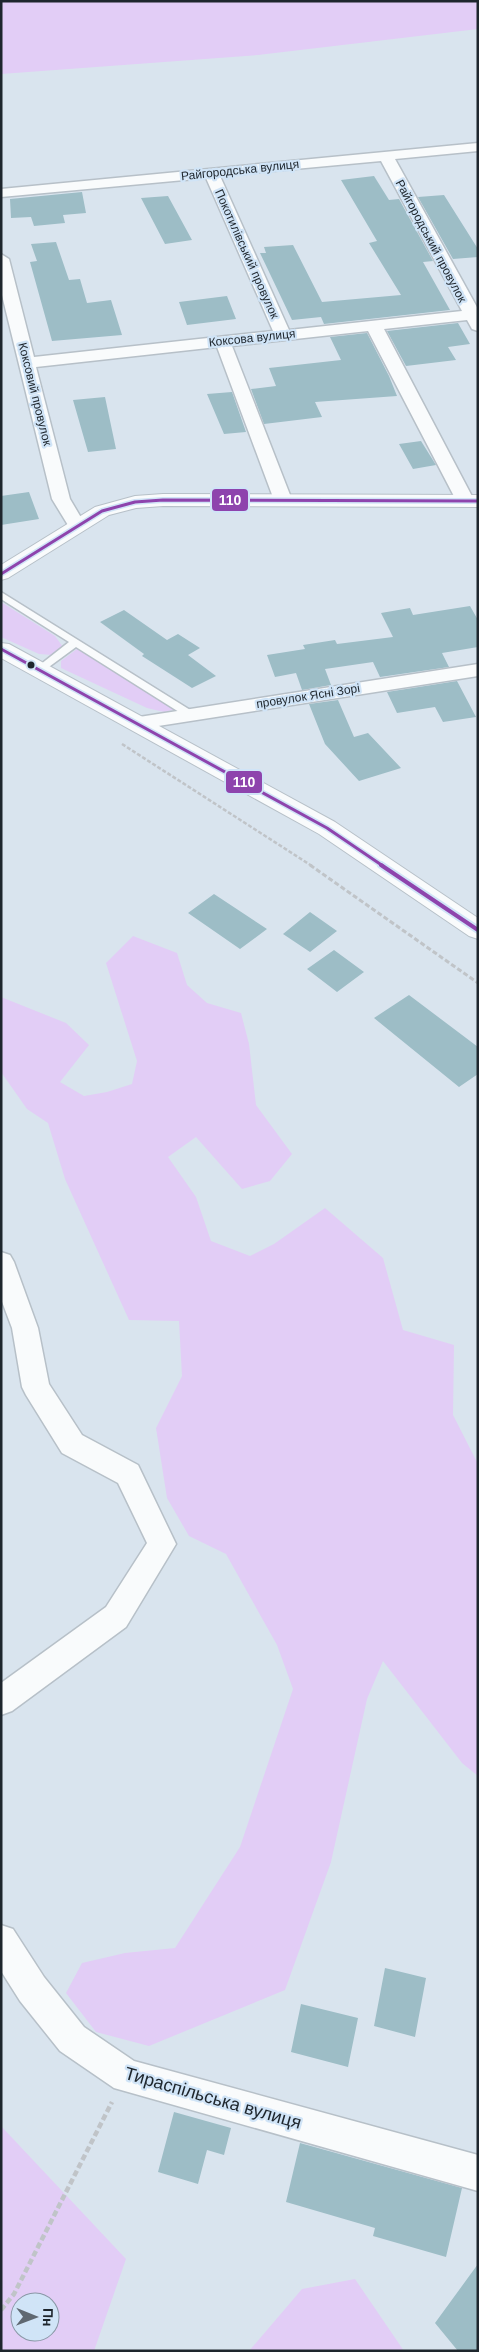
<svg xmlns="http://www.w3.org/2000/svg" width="479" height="2352" font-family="Arial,sans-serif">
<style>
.green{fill:#e2cdf6;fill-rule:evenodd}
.building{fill:#9dbdc6}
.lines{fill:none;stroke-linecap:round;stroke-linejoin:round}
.lane-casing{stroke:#b7c0c8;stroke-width:3}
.street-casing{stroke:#b7c0c8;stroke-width:3}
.primary-casing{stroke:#b7c0c8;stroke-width:2}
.path-far2{stroke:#c0c4c8;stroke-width:2.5;stroke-dasharray:4 2;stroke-linecap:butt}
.path-far1{stroke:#c0c4c8;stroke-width:3;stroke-dasharray:5 2.5;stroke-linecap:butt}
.path{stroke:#c0c4c8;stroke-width:4.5;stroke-dasharray:6 3;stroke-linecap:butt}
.lane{fill:#f9fbfc;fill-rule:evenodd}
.street{fill:#f9fbfc;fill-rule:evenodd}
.primary{fill:#f9fbfc;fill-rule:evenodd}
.bus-1-far1-casing{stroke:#d0e4f7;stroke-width:6}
.bus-1-casing{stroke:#d0e4f7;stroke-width:8}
.bus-1-far1{stroke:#8e44ad;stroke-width:3}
.bus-1{stroke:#8e44ad;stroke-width:4}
.bus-dot{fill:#1e262d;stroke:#d0e4f7;stroke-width:2}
.labels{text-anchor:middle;stroke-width:4.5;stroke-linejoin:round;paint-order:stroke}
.far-street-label{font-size:12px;fill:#1e262d;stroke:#d0e4f7}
.near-street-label{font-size:18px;fill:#1e262d;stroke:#d0e4f7}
.line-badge{stroke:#d0e4f7;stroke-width:2}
.badge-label{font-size:14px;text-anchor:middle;font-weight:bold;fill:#fff}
</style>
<rect width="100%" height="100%" fill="#d9e4ee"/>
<path class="green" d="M1,1H478V29L258,55L1,74Z
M1,602L55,636L63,647L52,655L39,654L1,637Z
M77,649L176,709L164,712L147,708L61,668V661Z
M133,936L177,953L187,985L207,1003L241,1013L249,1044L256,1105L292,1154L270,1181L242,1189L196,1137L168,1157L196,1197L211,1241L250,1256L274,1244L325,1208L383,1258L403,1330L454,1345L453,1415L478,1464V1776L462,1763L383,1661L367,1699L331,1862L285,1990L149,2046L96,2032L66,1993L82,1963L125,1953L175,1948L240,1847L293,1689L277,1645L226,1554L189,1536L167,1498L156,1428L182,1376L179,1321L129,1320L65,1179L48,1123L27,1109L1,1072V997L66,1023L89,1045L60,1082L84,1096L107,1092L132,1084L137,1061L106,963Z
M1,2126L126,2259L94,2351H1ZM20,2302H50V2332H20Z
M355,2279L404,2351H249L302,2289Z"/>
<path class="building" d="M374,176L389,200L399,199L433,261L423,262L450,310L324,324L321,317L292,320L260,253H266L264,247L293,245L322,302L401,295L369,243L377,241L341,180Z
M82,192L86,213L63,215L65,223L34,226L31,217L11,218L10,199Z
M444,195L478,249V257L453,259L418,197Z
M168,196L192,240L165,244L141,198Z
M56,242L69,280L80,279L87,303L111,300L122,335L52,341L30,262L37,261L31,244Z
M227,296L236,319L187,325L179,302Z
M458,323L470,344L448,347L456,360L406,366L387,331Z
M367,333L389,376L397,396L315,402L322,417L264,424L251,389L276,386L269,368L341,360L330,337Z
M232,392L246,432L224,434L207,394Z
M105,397L116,449L88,452L73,400Z
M421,441L436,465L413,469L399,444Z
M29,492L39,519L1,525V496Z
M470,606L478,620V647L442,653L449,667L380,677L373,662L325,669L331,685L302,690L296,673L275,677L267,655L305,649L303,645L335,640L337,644L393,637L381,613L410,608L413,615Z
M124,610L167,640L178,634L200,648L188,655L216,676L192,688L142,656L144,654L100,622Z
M457,681L476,717L443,722L435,707L397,713L387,692Z
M338,700L354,737L368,733L401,768L359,781L325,744L309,704Z
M214,894L267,929L240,949L188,913Z
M310,912L337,931L310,952L283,934Z
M334,950L364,972L337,992L307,969Z
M409,995L478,1047V1074L459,1087L374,1018Z
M385,1968L426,1978L415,2037L374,2026Z
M301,2004L358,2018L348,2067L291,2052Z
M174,2112L231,2128L224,2155L207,2150L198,2184L158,2172Z
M300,2143L462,2188L446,2257L373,2236L375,2228L286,2202Z
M478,2264V2351H458L435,2323Z"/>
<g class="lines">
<defs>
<path id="lane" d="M1,592L195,713L196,715L195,717H187L76,647L42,672H36V668L69,642L1,599Z"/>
<path id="street" d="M478,143V151L395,159L478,309V331L472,329L467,320L384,329L475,502L472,506H460L457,502L368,331L232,346L292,500L289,504H277L274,500L217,347L36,367L70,499L86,526L83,530H71L52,499L1,291V254L9,259L34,357L273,331L206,178L1,197V189ZM381,161L462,311L289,330L220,176Z
M478,664V676L139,729L132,728L129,723L132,718L139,717Z
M1,1252L10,1255L14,1262L38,1328L49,1384L82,1435L138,1465L176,1544L126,1627L12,1711L1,1715V1683L106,1607L147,1543L118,1483L62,1453L26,1395L22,1387L12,1328L1,1299Z
M1,1925L13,1929L44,1977L84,2027L134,2061L478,2155V2191L114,2088L60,2051L20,2001L1,1971Z"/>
<path id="primary" d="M163,494L478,495V507L163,506L136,508L109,515L8,578L1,580V565L95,507L135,496Z
M1,643L9,644L335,822L478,918V939L469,936L319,834L1,658Z"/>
</defs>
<use href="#lane" class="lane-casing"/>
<use href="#street" class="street-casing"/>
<use href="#primary" class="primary-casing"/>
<path class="path-far2" d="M122,744L312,866"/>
<path class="path-far1" d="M310,865L478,983"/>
<path class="path" d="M1,2310L14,2294L112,2102"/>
<use href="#lane" class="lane"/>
<use href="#street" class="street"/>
<use href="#primary" class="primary"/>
<defs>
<path id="bus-1-far1" d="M1,574L102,511L135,502L163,500L478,501
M1,649L327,828L383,866"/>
<path id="bus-1" d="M381,865L478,930"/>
</defs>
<use href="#bus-1-far1" class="bus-1-far1-casing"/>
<use href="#bus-1" class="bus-1-casing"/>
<use href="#bus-1-far1" class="bus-1-far1"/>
<use href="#bus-1" class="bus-1"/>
</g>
<circle class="bus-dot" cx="31" cy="665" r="4.5"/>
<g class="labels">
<g class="far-street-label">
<text transform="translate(240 170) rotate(-6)" y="4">Райгородська вулиця</text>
<text transform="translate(431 241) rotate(62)" y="4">Райгородський провулок</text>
<text transform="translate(247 254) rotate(66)" y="4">Покотилівський провулок</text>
<text transform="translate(252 338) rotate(-6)" y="4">Коксова вулиця</text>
<text transform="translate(35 394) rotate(76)" y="4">Коксовий провулок</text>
<text transform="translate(308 696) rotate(-9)" y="4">провулок Ясні Зорі</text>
</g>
<g class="near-street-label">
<text transform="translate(213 2098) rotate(16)" y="6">Тираспільська вулиця</text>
</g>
</g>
<g class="line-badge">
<rect x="211" y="488" width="38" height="24" rx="5" fill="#8e44ad"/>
<rect x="225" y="770" width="38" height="24" rx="5" fill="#8e44ad"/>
</g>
<g class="badge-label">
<text x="230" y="505">110</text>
<text x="244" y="787">110</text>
</g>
<rect width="479" height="2352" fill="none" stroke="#1e262d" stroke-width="5"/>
<g transform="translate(35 2317) rotate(91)"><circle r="24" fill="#d0e4f7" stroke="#8998a6"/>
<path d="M0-4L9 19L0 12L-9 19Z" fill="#5f6871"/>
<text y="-8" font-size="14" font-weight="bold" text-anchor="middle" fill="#1e262d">Пн</text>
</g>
</svg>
